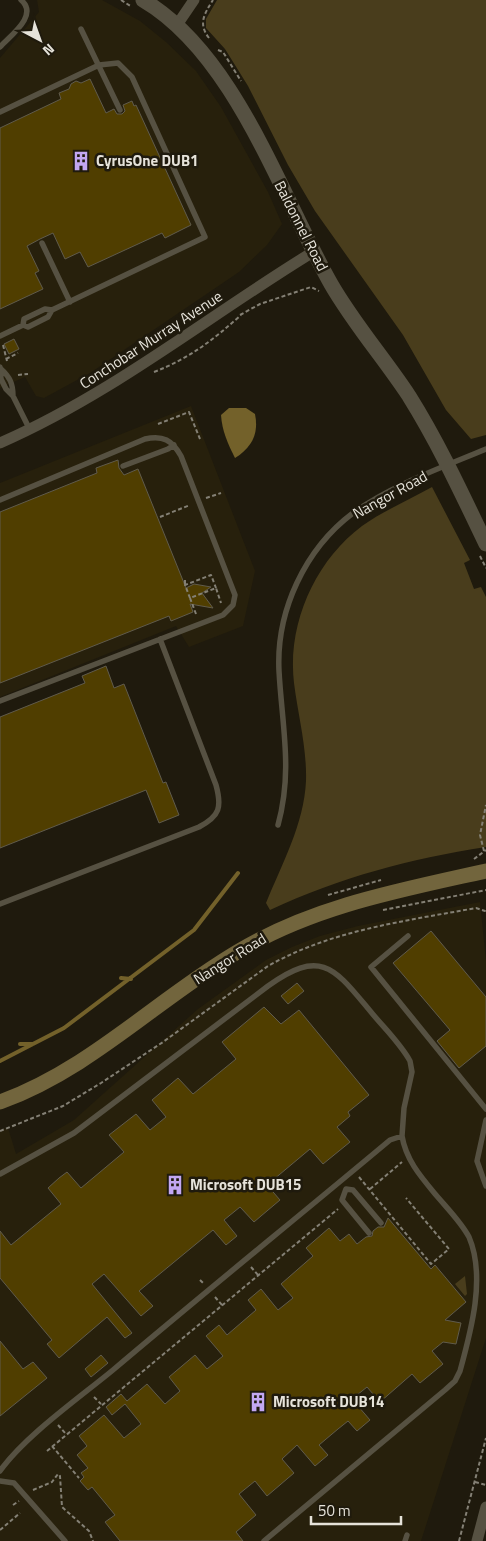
<svg xmlns="http://www.w3.org/2000/svg" width="486" height="1541" font-family="'Titillium Web',sans-serif">
<style>
.built{fill:#27200c}
.green{fill:#493d1c}
.water{fill:#73612a}
.lines{fill:none;stroke-linecap:round;stroke-linejoin:round}
.stream{stroke:#73612a;stroke-width:4}
.building{fill:#503e00;stroke:#605b4c}
.path{stroke:#848075;stroke-width:2;stroke-dasharray:4 2.5;stroke-linecap:butt}
.service{stroke:#565142;stroke-width:5.5}
.minor{stroke:#565142;stroke-width:11}
.tertiary{stroke:#565142;stroke-width:15}
.secondary{stroke:#72653d;stroke-width:15}
.labels{text-anchor:middle;stroke-width:5;stroke-linejoin:round;paint-order:stroke}
.poi-label{font-size:15px;font-weight:bold;fill:#e6e3da;stroke:#1f1a0d;text-anchor:start}
.street-label{font-size:15px;fill:#e6e3da;stroke:#1f1a0d}
</style>
<rect width="100%" height="100%" fill="#1f1a0d"/>
<path class="built" d="M37,0H102L140,21L166,42L196,71L221,107L268,192L282,224L267,245L239,272L90,373L44,398L36,396L25,377L0,388V58L39,12Z
M191,406L255,571L243,626L189,647L176,626L0,697V483Z
M480,902L486,961V1338L421,1541H0V1130L8,1128L16,1154L74,1120L198,1009L266,960L292,947L320,936L358,926Z"/>
<path class="green" d="M217,0H486V435L471,439L446,410L403,335L315,211L288,165L248,86L225,49L206,28V19Z
M432,487L470,560L464,563L474,589L481,587L486,597V847C409,859 341,877 270,910L266,903C282,864 304,824 306,781C307,748 298,715 294,683C287,624 315,561 362,526C383,511 409,500 432,487Z
M465,1276L467,1294L465,1296L455,1284Z"/>
<path class="water" d="M229,408H246L255,414C259,434 252,447 235,458C228,444 222,431 221,415Z"/>
<g class="lines">
<path class="stream" d="M121,978L131,979
M20,1044H33
M0,1061L64,1028L194,930L238,873"/>
</g>
<path class="building" d="M90,79L106,113L114,109L117,114H122L125,111L123,105L132,101L134,106L136,105L191,225L165,238L162,233L88,267L80,252L65,259L53,233L40,239L27,246L39,271L35,273L43,289L0,309V128L61,99L59,93L69,89L71,84L76,81L81,83Z
M14,339L19,349L9,354L4,344Z
M118,460L119,468L124,475L138,469L186,588L194,584L211,587L202,593L213,608L190,604L193,612L171,621L169,616L0,683V512L97,473L96,468Z
M106,666L114,688L124,684L163,783L166,782L179,815L159,823L146,790L0,848V717L85,683L82,676Z
M431,931L486,997V1046L459,1068L437,1041L450,1030L393,963Z
M297,983L304,991L288,1004L281,996Z
M264,1007L281,1024L299,1010L369,1095L348,1112L350,1116L337,1127L350,1142L323,1164L310,1149L267,1185L280,1200L261,1216L254,1222L240,1207L224,1220L237,1236L226,1245L213,1230L139,1291L153,1306L141,1316L104,1274L92,1284L132,1333L125,1338L107,1317L59,1358L47,1344L52,1340L0,1278V1231L11,1245L61,1204L48,1188L59,1178L67,1172L81,1188L124,1152L109,1135L136,1114L150,1130L166,1117L152,1100L178,1078L193,1094L236,1059L222,1042Z
M388,1218L431,1269L435,1265L466,1302L445,1320L461,1323L456,1344L443,1342L432,1351L443,1364L420,1383L412,1374L380,1402L367,1387L352,1399L370,1420L357,1431L348,1421L338,1429L319,1445L328,1455L315,1466L297,1445L282,1459L294,1473L267,1496L255,1481L239,1494L256,1515L236,1532L243,1541H120L105,1522L115,1515L92,1487L88,1490L80,1481L84,1477L81,1473L88,1468L77,1455L87,1446L79,1436L104,1415L124,1438L141,1424L125,1404L112,1415L106,1407L121,1394L127,1401L147,1384L165,1404L180,1391L169,1377L195,1355L207,1369L223,1356L206,1336L219,1325L227,1335L256,1310L248,1300L261,1289L278,1310L293,1298L281,1284L313,1256L306,1248L329,1228L340,1241L349,1234L357,1244L366,1237L372,1236L373,1231L378,1227H384Z
M0,1341L23,1369L33,1362L47,1378L0,1416Z
M101,1355L108,1363L91,1377L85,1369Z"/>
<g class="lines">
<path class="path" d="M121,0L132,7
M209,38C198,24 204,14 213,0
M218,50L223,52L241,81
M240,315L260,304L311,287L319,291
M3,345L7,361
M6,359L18,353
M154,372C190,358 213,340 241,315
M18,375L28,374
M158,424L189,412L200,439
M206,498L221,493
M160,517L190,505
M480,556L486,568
M185,580V585
M190,598L185,585L211,575L216,588
M196,614L190,598L216,588L221,603
M484,851L480,835L486,805
M474,859L486,850
M328,895L381,880
M383,910L486,890
M0,1131L63,1106L101,1083L163,1042L268,966C332,930 405,921 476,908L485,911L486,914
M359,1177L431,1264L449,1249L406,1198
M370,1189L402,1162
M251,1267L258,1275
M200,1280L204,1284
M215,1297L222,1305
M94,1397L101,1404
M58,1425L66,1434
M52,1446L79,1478
M47,1451L338,1209
M475,1482L486,1485
M33,1490L52,1482L58,1474L60,1476L62,1507L89,1531L93,1541
M13,1505L19,1501
M0,1530L20,1513
M459,1541L486,1438"/>
<path class="service" d="M81,29L120,110
M0,47C11,35 39,15 21,0
M0,112L99,65L118,63L132,77L205,237L52,310L45,309L24,319L23,325
M42,243L70,302
M0,336L23,325L28,327L48,317L52,310
M0,367L1,379L6,389L13,396L30,430
M1,369C10,377 13,384 13,396
M123,466L168,449L174,445
M0,500L145,439C163,435 172,440 181,456L235,595L233,605L223,615L0,701
M278,825C293,770 282,726 279,671C276,611 305,549 353,513C392,485 443,467 486,449
M0,904L199,827C220,816 222,807 216,785L160,639
M408,936L371,967L486,1109
M486,1120L477,1161L486,1186
M0,1174L74,1133L268,986C322,947 335,969 371,1012C384,1028 400,1043 410,1061L412,1072L404,1108L402,1136L390,1140C298,1217 205,1292 113,1370C79,1398 25,1436 0,1471
M369,1233L342,1200L346,1189L353,1190L381,1223
M0,1481L14,1483L65,1541
M264,1541L445,1390L455,1381L460,1371C471,1331 486,1277 469,1237C461,1222 447,1208 436,1195C421,1177 406,1160 402,1136
M405,1541L407,1535"/>
<path class="minor" d="M177,25L194,0
M0,443C114,393 208,316 313,252
M477,1541L486,1507"/>
<path class="tertiary" d="M143,0C235,54 280,194 331,284C354,324 384,358 409,396C439,444 462,494 486,544"/>
<path class="secondary" d="M0,1102C91,1069 157,999 239,951C314,906 401,890 486,871"/>
</g>
<defs>
<symbol id="building-bare" viewBox="-9 -9 18 18"><path d="M-4-6H4V6H1V3H-1V6H-4ZM-2.5-4.3h1.7v1.8h-1.7ZM.8-4.3h1.7v1.8H.8ZM-2.5-1h1.7V.8h-1.7ZM.8-1h1.7V.8H.8Z" fill="#c2a7f2" stroke="#1f1a0d" stroke-width="2.5" paint-order="stroke"/></symbol>
</defs>
<g fill-rule="evenodd">
<use href="#building-bare" x="67" y="147" width="28" height="28"/>
<use href="#building-bare" x="161" y="1171" width="28" height="28"/>
<use href="#building-bare" x="244" y="1388" width="28" height="28"/>
</g>
<g class="labels">
<g class="poi-label">
<text x="96" y="166">CyrusOne DUB1</text>
<text x="190" y="1190">Microsoft DUB15</text>
<text x="273" y="1407">Microsoft DUB14</text>
</g>
<g class="street-label">
<text transform="translate(301 226) rotate(63)" y="5">Baldonnel Road</text>
<text transform="translate(151 340) rotate(-33)" y="5">Conchobar Murray Avenue</text>
<text transform="translate(390 495) rotate(-29)" y="5">Nangor Road</text>
<text transform="translate(230 959) rotate(-32)" y="5">Nangor Road</text>
</g>
</g>
<g transform="translate(40 40) rotate(139)" stroke="#1f1a0d" stroke-width="4" paint-order="stroke">
<path d="M0-4L9 19L0 12L-9 19Z" fill="#e6e3da"/>
<text y="-8" font-size="14" font-weight="bold" text-anchor="middle" fill="#e6e3da">N</text>
</g>
<path d="M311 1516v8h90v-8" fill="none" stroke="#e6e3da" stroke-width="2.5"/>
<text x="318" y="1516" font-size="15" fill="#e6e3da" stroke="#1f1a0d" stroke-width="4" paint-order="stroke">50 m</text>
</svg>
